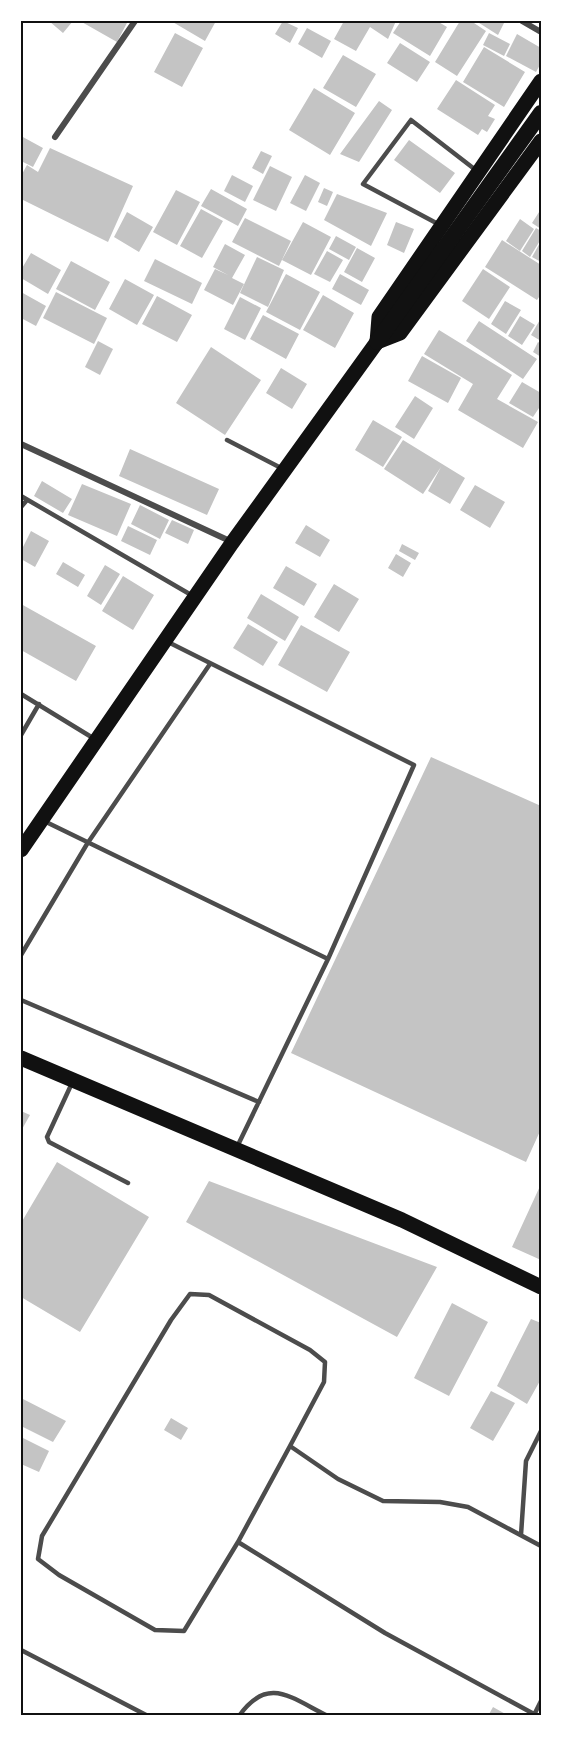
<svg xmlns="http://www.w3.org/2000/svg" width="562" height="1737" font-family="Literata,serif">
<style>
.building{fill:#c4c4c4}
.lines{fill:none;stroke-linecap:round;stroke-linejoin:round}
.service{stroke:#4c4c4c;stroke-width:4.5}
.minor{stroke:#4c4c4c;stroke-width:6}
.primary{stroke:#111;stroke-width:15}
.trunk{stroke:#111;stroke-width:16}
.neatline{fill:none;stroke:#111;stroke-width:2}
</style>
<rect width="100%" height="100%" fill="#fff"/>
<path class="building" d="M49,21H73L63,33Z
M80,21H128L117,42Z
M171,21H216L205,41Z
M283,21L298,28L290,43L275,34Z
M344,21L362,22L396,21L388,39L370,27L356,51L334,39Z
M401,21H437L447,27L430,56L393,33Z
M460,21H471L486,31L457,76L435,62Z
M476,21H505L498,35Z
M307,28L331,41L322,58L298,44Z
M175,33L203,48L182,87L154,72Z
M489,33L510,44L504,56L483,45Z
M517,34L541,48V63L536,72L506,56Z
M400,43L430,62L417,82L387,63Z
M484,47L525,72L504,107L463,82Z
M343,55L376,74L356,107L323,88Z
M456,80L495,105L488,116L495,119L487,132L482,129L478,135L437,109Z
M314,88L355,113L330,155L289,130Z
M379,101L392,110L359,162L340,154Z
M21,136L43,148L33,167L21,161Z
M409,140L455,173L440,193L394,160Z
M50,148L133,186L108,242L21,199V176L27,165L38,172Z
M261,151L272,156L263,174L252,168Z
M270,166L292,177L276,211L253,200Z
M232,175L253,186L245,202L224,191Z
M305,175L320,183L306,211L290,203Z
M324,188L333,192L327,206L318,202Z
M211,189L247,209L238,226L201,206Z
M176,190L200,202L177,245L153,232Z
M337,194L387,213L371,246L324,220Z
M201,209L223,221L202,258L180,246Z
M541,209V229L532,223Z
M127,212L153,227L139,252L114,237Z
M245,218L291,241L279,266L232,242Z
M520,219L534,229L520,251L506,241Z
M303,222L331,237L311,275L282,260Z
M396,222L414,229L404,253L387,245Z
M536,228L541,231V239L530,257L522,251Z
M336,236L356,247L349,260L329,249Z
M502,240L541,265V294L537,300L485,267Z
M541,241V262L532,257Z
M225,244L245,255L232,278L244,284L233,305L204,290L215,269L228,275L213,267Z
M357,248L375,258L362,282L344,272Z
M327,251L343,260L330,282L314,274Z
M31,253L61,270L48,294L21,278V270Z
M257,257L284,270L268,307L240,293Z
M155,259L202,283L192,304L144,281Z
M71,261L110,282L95,310L56,289Z
M483,269L510,287L489,319L462,301Z
M286,274L320,292L300,330L266,312Z
M340,274L369,290L361,305L332,289Z
M125,279L154,295L137,325L109,309Z
M21,292L46,306L36,326L21,318Z
M56,292L107,318L94,344L43,318Z
M323,295L354,313L335,348L303,330Z
M157,296L192,315L177,342L142,324Z
M240,297L261,308L245,340L224,329Z
M505,301L521,310L506,334L491,324Z
M263,315L299,334L286,359L250,339Z
M520,316L535,325L522,345L508,336Z
M541,318V341L531,335Z
M479,321L537,359L523,379L466,341Z
M439,330L512,375L497,399L538,422L523,448L458,410L473,384L424,354Z
M98,341L113,349L100,375L85,367Z
M538,342L541,344V357L533,352Z
M211,347L261,380L225,435L176,403Z
M422,356L461,378L448,403L408,381Z
M281,368L307,384L292,409L266,393Z
M522,382L541,393V405L533,417L509,403Z
M415,396L433,408L414,439L395,427Z
M373,420L402,437L383,467L355,450Z
M403,440L465,478L450,504L428,491L441,467L423,494L384,469Z
M130,449L219,489L207,515L119,476Z
M42,481L72,499L63,513L34,496Z
M82,484L131,504L117,536L68,515Z
M475,485L505,502L490,528L460,510Z
M140,505L169,520L160,539L131,524Z
M172,520L194,530L188,544L165,533Z
M306,525L330,540L320,557L295,543Z
M128,526L157,540L150,555L121,541Z
M31,531L49,541L35,567L21,559V551Z
M402,544L419,553L415,560L399,551Z
M396,554L411,563L403,577L388,568Z
M63,562L85,575L78,587L56,574Z
M105,565L120,574L101,605L87,596Z
M286,566L317,584L304,606L273,588Z
M123,576L154,595L133,630L102,611Z
M334,584L359,599L339,632L314,617Z
M261,594L299,617L285,641L247,618Z
M21,604L96,646L76,681L21,650Z
M248,624L278,642L263,666L233,648Z
M301,625L350,652L327,692L278,665Z
M431,757L541,806V1129L526,1162L291,1053Z
M21,1111L30,1115L21,1131Z
M57,1162L149,1217L80,1332L21,1297V1223Z
M209,1181L437,1267L397,1337L186,1222Z
M541,1184V1260L512,1247Z
M452,1303L488,1322L449,1396L414,1378Z
M531,1319L541,1323V1379L527,1404L497,1386Z
M491,1391L515,1403L493,1441L470,1428Z
M21,1398L66,1421L53,1442L21,1426Z
M171,1418L188,1428L181,1440L164,1430Z
M21,1437L49,1451L39,1472L21,1464Z
M493,1707L509,1716H488Z"/>
<g class="lines">
<path class="service" d="M440,225L363,184L411,120L477,171
M227,440L283,469
M21,496L193,596
M21,507L27,500
M168,642L414,765L328,959L237,1147
M21,694L93,738
M21,735L39,704
M44,821L328,959
M21,955L87,844L210,664
M21,1000L259,1102
M72,1083L47,1137L49,1142L128,1183
M521,1535L526,1461L541,1431
M238,1542L184,1631L155,1630L59,1575L38,1559L42,1536L171,1320L190,1294L209,1295L310,1350L325,1362L324,1382L290,1446
M21,1650L148,1716
M534,1714L385,1633L238,1542L290,1446L338,1479L383,1501L440,1502L468,1507L541,1546
M534,1715L541,1701
M239,1716C268,1675 291,1698 328,1716"/>
<path class="minor" d="M522,21L541,32
M55,137L135,21
M21,444L232,542"/>
<path class="primary" d="M377,342L379,317L541,81
M21,850L232,543L377,342L400,333L541,141
M21,1058L402,1220L541,1287"/>
<path class="trunk" d="M377,342L541,113"/>
</g>
<rect width="562" height="1737" fill="none" stroke="#ffffff" stroke-width="45"/>
<rect x="22" y="22" width="518" height="1692" class="neatline"/>
</svg>
